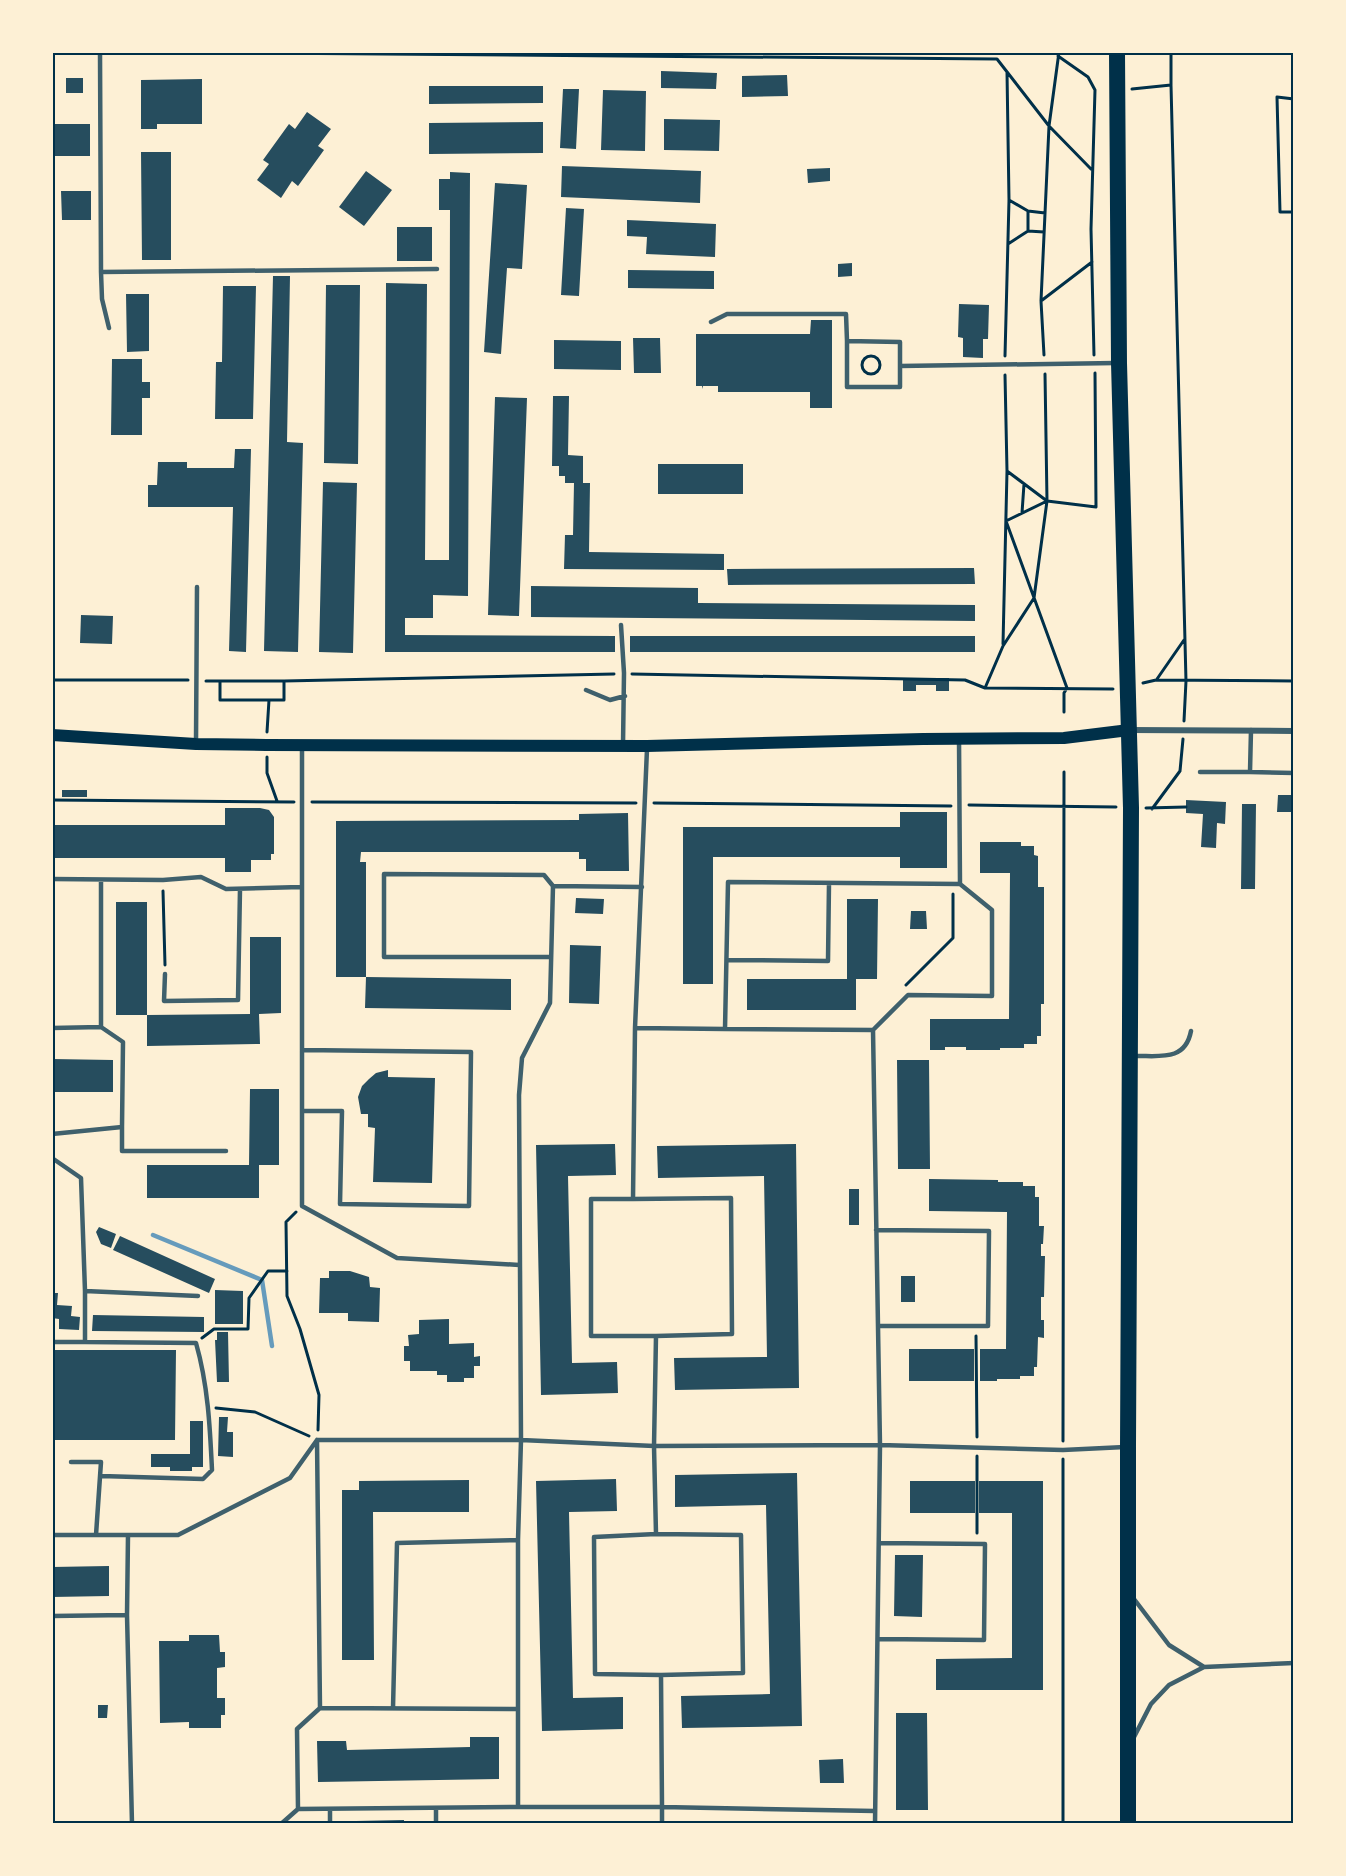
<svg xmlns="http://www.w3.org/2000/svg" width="1346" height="1876" font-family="Overpass,sans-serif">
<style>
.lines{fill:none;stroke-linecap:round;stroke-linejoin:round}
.stream{stroke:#669bbc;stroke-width:4.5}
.building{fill:#264d5e}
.path{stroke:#003049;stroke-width:3}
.service{stroke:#3f606c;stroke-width:4.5}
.minor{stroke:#3f606c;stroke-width:6}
.secondary{stroke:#003049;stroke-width:12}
.trunk{stroke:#003049;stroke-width:16}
.neatline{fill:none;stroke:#003049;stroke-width:2}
</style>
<rect width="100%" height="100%" fill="#fdf0d5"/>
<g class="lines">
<path class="stream" d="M153,1235L262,1280L272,1346"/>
</g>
<path class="building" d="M661,71L717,73L716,89L661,88Z
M787,75L788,96L742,97V76Z
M66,78H83V93H66Z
M202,79V124H157V129H141V80Z
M429,86H543V103L429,104Z
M563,89H579L576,149L560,148Z
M603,90L646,91L645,151L601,150Z
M307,112L331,129L318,146L324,150L298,186L292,181L281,198L257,180L269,164L263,160L289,124L295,129Z
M664,119L720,120L719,151L664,150Z
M543,122V153L429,154V123Z
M52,124H90V156H52Z
M141,152H171V260H142Z
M562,166L701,171L700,203L561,197Z
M830,168V181L808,183L807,169Z
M366,171L392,190L364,226L339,207Z
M450,172L470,173L468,596L433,595V618H405V635L615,636V652H385L386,283L427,284L425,560H449L450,210H439V179H450Z
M495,183L527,185L522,269L507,268L501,354L484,352Z
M61,191H91V220H62Z
M566,208L584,209L579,296L561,295Z
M627,220L716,224L715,257L646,254L647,237L627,236Z
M397,227H432V261H397Z
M852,263V276L838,277V264Z
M628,270L714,271V289L628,288Z
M273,276H290L287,442L303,443L298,652L264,651Z
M326,285H360L358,464L324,463Z
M223,286H256L253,419H215L216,362H222Z
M126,294H149V351L127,352Z
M959,304L989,305L988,339H983V358L963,357V338L958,337Z
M811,320H832V408H810V392H718V386H703V389L702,386H696V334H810Z
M633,338H660L661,373H634Z
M554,340L621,341V370L554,369Z
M112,359H142V382H150V398H142V435H111Z
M553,396H569L568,455L583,456V483H590L589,552L724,554V570L564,569L565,535H573L574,483H565V476H559V466H552Z
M495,397L527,398L519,616L488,615Z
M235,449H251L246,652L229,651L233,507H148V485H157L158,462H187V468H234Z
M658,464H743V494H658Z
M323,482L357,483L353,653L319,652Z
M974,568L975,584L728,585L727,569Z
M531,586L698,588V603L975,605V621L531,617Z
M81,615L113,616L112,644L80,643Z
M630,636H975V652H630Z
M903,678H949V691H936V685H916V691H903Z
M62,790H87V797H62Z
M1278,795H1294V812H1277Z
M1186,800L1226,802L1225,824L1217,823L1216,848L1201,847L1203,814L1186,813Z
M1242,804H1256L1255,889H1241Z
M225,808H260L269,810L274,817V854H271V860H251V872H225V858H52V825H225Z
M900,812H947V868H900V857H713V984H683V827H900Z
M628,813L629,871H586V859H579V852H361L360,862H366V977H336V821L579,820V814Z
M980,842H1021V846H1034V855L1038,856V887H1044V1004H1041V1036H1037V1044H1024V1048H1000V1050H966V1047H945V1050H930V1019H1009L1010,873H980Z
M576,898L604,899L603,914L575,913Z
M847,899H878L877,979H856V1010H747V979H847Z
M116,902H147V1015H116Z
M911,911H926L927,929H910Z
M250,937H281V1013L259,1014L260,1044L147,1046V1015L250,1014Z
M570,945L601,946L599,1004L569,1003Z
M366,977L511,979V1010L365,1008Z
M52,1059L113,1060V1092H52Z
M897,1060H929L930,1169H898Z
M388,1070V1077L435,1078L432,1183L373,1182L375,1128L368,1127V1114H361L358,1097L362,1086L369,1079L376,1073Z
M250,1089H279V1165H259V1198H147V1165H249Z
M615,1144L616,1175L568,1176L572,1363L617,1362L618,1393L541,1395L536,1145Z
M796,1144L799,1388L675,1390L674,1358L767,1357L764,1176L658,1178L657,1146Z
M929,1179L998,1180V1182H1023V1186H1035V1197H1039V1226H1044L1043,1244H1041V1256H1045L1044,1297H1041V1320H1044V1338L1038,1337L1037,1367H1034V1376H1020V1379H997V1381H980V1349H1006L1007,1212L929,1211Z
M849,1189H859V1225H849Z
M99,1227L116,1234L111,1248L101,1244L96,1232Z
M120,1236L215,1279L209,1293L113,1250Z
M329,1271H350L369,1277L370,1287L380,1288L379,1322L348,1321V1313H319L320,1278H329Z
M901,1276H915V1302H901Z
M215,1290L243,1291V1324H215Z
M52,1293H58L57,1305L72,1306L71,1316L80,1317L79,1330L59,1329V1319L52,1318Z
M93,1315L204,1317V1332L92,1331Z
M449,1319V1344L474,1343V1357L480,1356V1366H474V1378H464V1382H447V1375H437V1371H410V1361H404V1346H409L408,1335L419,1334V1320Z
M217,1332H228L229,1382H217L215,1340H217Z
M909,1349H974V1381H909Z
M52,1350H176L175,1440H52Z
M219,1417H228L227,1432H233V1457L218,1456Z
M190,1421H203V1467H192V1471H170V1467H151V1454H190Z
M797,1473L802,1726L682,1728L681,1696L770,1694L766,1505L675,1507V1475Z
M616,1479L617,1511L569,1512L573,1698L623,1697V1729L542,1731L536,1481Z
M469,1480V1512H373L374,1660H342V1490H359V1481Z
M910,1481H975V1513H910Z
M979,1481H1043V1690H936V1659L1012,1658V1513H979Z
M895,1555H923L922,1617L894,1616Z
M109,1566V1596L52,1597V1567Z
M189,1635H219L220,1652H225V1667L217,1668V1698H225V1715H221V1728H189V1722L160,1723L159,1641H189Z
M98,1705H108L107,1718H98Z
M896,1713H927L928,1810H896Z
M470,1737H499V1779L318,1782L317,1741H346L347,1750L470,1747Z
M843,1759L844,1783H820L819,1760Z
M404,1820V1824H356V1821Z"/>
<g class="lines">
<path class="path" d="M127,52L997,59L1049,126L1091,169
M52,53H90
M1058,56L1088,77L1095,90L1091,229L1094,355
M1171,85L1186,681L1184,721
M1132,89L1171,85V52
M1294,99L1277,97L1280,212H1294
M1009,200L1028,211L1045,213
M1028,231V212
M1008,244L1028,231L1044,232
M1041,301L1092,262
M1044,355L1041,301L1049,126L1059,52
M862 365a9 9 0 1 1 18 0a9 9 0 1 1-18 0Z
M1005,356L1009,200L1007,72
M1007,471L1047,501L1006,521L1067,688L1064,693V712
M1047,501L1096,507L1095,373
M1022,513L1024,484
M1003,644L1007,471L1005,375
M632,674L965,680L985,688L1113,689
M1157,679L1184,640
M52,680H188
M206,681H284L614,674
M220,682V700H284V681
M1143,683L1156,680L1294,681
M985,688L1003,646L1034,598L1047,501L1045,374
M267,732L269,700
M267,757V773L277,801
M52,800L294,802
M312,802L636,803
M654,803L951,806
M969,805L1116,807
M1146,808L1186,807
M1152,809L1180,771L1183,739
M163,891L165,965
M906,985L953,938V894
M296,1212L286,1222L287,1296L300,1329L319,1395L318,1430
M976,1336L977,1437
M202,1338L214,1329H248L249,1298L268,1271H287
M216,1408L255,1412L309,1436
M1063,1441L1064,772
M1063,1459V1824
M977,1533V1456"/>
<path class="service" d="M100,52L101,272L437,269
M101,272L102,299L109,328
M711,322L727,314H846L847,341
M900,366V342L847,341V387H900V366L1116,363
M621,625L624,673L623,745
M586,690L610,700L625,696
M1251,730L1250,772L1294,773
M959,739L960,884L728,882L725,1029L873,1030L908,995L992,996V910L960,884
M196,741L197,587
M302,747V1206L397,1258L519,1265
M647,749L635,1028L725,1029
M1200,772H1250
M52,879L163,880L201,877L226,889L301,887
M550,957H384V874L544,875L553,886
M727,960L828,961L829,883
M165,974L164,1001L238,1000L240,889
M101,1027L123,1042L122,1127
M52,1028L101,1027V880
M635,1028L633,1199H591V1336H656L654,1446L880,1445L1063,1450L1125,1447
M873,1030L880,1445L875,1824
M1132,1056C1157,1055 1185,1063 1191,1031
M302,1111H342L340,1204L469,1206L471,1052L302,1050
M52,1134L122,1127V1151H226
M52,1158L81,1178L85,1291L198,1296
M633,1199L731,1198L732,1334L656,1336
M876,1230L989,1231L988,1326H878
M85,1291V1342L196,1343C208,1385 210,1427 212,1470L203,1479L101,1476
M52,1342H85
M521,1440L654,1446L656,1534L594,1537L595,1674L661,1675L662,1807H518V1540Z
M71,1462H101L96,1535
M656,1534L741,1535L743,1673L661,1675
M52,1535H128
M1134,1599L1169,1645L1204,1667
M52,1616L127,1615
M878,1639L984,1640L985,1544L879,1543
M393,1708L397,1543L518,1540
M517,1709L320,1708L317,1440H521L519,1095L522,1058L550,1003L553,886L642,887
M1134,1737L1151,1704L1169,1685L1204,1667L1294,1663
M436,1808V1824
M298,1809L518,1807
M330,1809V1824
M132,1824L127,1615L128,1535H178L290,1478L317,1440
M281,1824L298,1809L297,1729L320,1708
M662,1824V1807L875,1811"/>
<path class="minor" d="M1129,730L1294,731"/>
<path class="secondary" d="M52,735L196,744L266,745L647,746L923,739L1064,738L1129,730"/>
<path class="trunk" d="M1117,52L1119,363L1131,808L1128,1447V1824"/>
</g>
<rect width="1346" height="1876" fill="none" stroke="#fdf0d5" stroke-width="108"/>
<rect x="54" y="54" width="1238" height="1768" class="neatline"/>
</svg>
